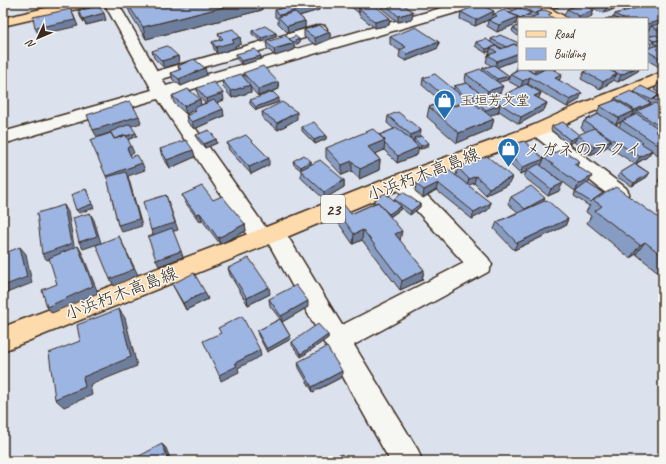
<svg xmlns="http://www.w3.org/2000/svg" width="666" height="464" font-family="Caveat,'Klee One',sans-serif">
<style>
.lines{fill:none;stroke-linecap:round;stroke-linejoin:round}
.minor-casing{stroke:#3b2a1e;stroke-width:3}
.major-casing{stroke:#3b2a1e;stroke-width:3}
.minor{fill:#f6f6f2;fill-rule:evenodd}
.major{fill:#fedbac;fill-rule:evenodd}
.wall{fill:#879cc2;stroke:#3b2a1e;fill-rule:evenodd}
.shaded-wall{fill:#6e7f9e;stroke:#3b2a1e}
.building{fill:#9db5e2;stroke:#3b2a1e}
.labels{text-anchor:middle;stroke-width:3;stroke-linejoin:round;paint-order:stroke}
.far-poi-label{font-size:14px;fill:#3b2a1e;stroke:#f6f6f2;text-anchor:start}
.shield{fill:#f6f6f2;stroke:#73675e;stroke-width:1}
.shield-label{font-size:16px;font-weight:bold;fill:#3b2a1e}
.poi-label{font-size:17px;fill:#3b2a1e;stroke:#f6f6f2;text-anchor:start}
.street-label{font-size:17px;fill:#3b2a1e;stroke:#f6f6f2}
</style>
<rect width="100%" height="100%" fill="#dbe2ed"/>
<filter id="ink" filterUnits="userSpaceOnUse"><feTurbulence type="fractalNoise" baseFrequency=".025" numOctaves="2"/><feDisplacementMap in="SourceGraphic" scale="8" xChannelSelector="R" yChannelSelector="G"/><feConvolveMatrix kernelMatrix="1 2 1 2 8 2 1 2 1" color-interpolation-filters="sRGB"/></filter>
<g filter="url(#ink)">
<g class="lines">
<defs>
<path id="minor" d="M104,3H118L157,71L320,25L325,26L327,29L325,32L162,79L166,86L459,3H481L479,6L172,95L266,228L274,225L282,227L342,325L464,263L394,186L391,181L394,176L401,174L408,176L488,258L492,265L488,272L354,345L418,450L422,461H390L269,244L261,247L253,244L158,99L3,144V132L152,90Z
M537,3H560L558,6L537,11L532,10L530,7L532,4Z
M538,124L544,126L626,188L629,193L626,198L619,200L612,198L532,134L529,130L532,126Z"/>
<path id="major" d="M67,3H92L90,6L3,26V18Z
M522,3H539L564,16L566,19H549L524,6Z
M663,72V83L590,113L544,134L408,186L282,239L3,351V327L266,227L394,176L532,126L578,105Z"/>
</defs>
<use href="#minor" class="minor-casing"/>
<use href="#major" class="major-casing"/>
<use href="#minor" class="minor"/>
<use href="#major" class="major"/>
</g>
<path class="wall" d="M126,3H261L262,10L146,39L130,13Z
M319,3V10L299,16L305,21V28L288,33L278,23V19L275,17V10Z
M346,3H372V5L390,18L389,25L375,28L359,15V13Z
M381,3H402L412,19L398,22L381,8Z
M445,3H464V4L451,7Z
M499,3H529L528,5L555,19H519V26H517L519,21L517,20L516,24L497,32L487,26L488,20L475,26L460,19L461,12L492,18L494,14L509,13L513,11Z
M584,3H619L617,8L604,13L600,12Z
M623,3H663V69L647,60V49L649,48L651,44L647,42V38L652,36L647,33V19H605L614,17L615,14L624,11L620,8Z
M577,4L594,10L591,17L586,19H570L564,16L567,9L577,6Z
M78,11L106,20L86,25L81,18Z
M519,26V35L518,36L512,31L513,28Z
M304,30L330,32V39L316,45L304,37Z
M252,31L276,33V37L262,42L252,34Z
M218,33L240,37L241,44L235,46V48L217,54L214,49L212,42L220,40Z
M390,37L439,42L438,48L406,61L399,57L400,51L390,44Z
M299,39V43L294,45V50L275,56L267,48L266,42Z
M491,39L518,47L519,59L497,67L509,76L507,80L498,82L500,93L490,97L496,102V101L505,96L506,94L519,87L508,81L510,74L516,70L517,67L519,65V69H557L554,70L559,80L579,100L567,107L528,84L527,85L541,93L538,98L547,103L544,110L519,124L499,111L498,113L489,115L494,119L491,129L457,143L427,117L429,107L442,102L422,85L423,78L454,89V86L467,83L465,81L466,74L482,71L483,68L491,66L486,62L488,55H489L490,51L486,53L475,46L476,42H491ZM494,45L502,48L501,49Z
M152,51L178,56L179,63L164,68L154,58Z
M236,54L261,56V59L242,65L236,58Z
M178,66L207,75L181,86L173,80L171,73L179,70Z
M588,69H639L638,71L618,82L613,80V81L600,89L581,79L584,72Z
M243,73L278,82L279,89L258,96L250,87L251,92L232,98L223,87L222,80L244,77Z
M663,80V156L661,157L652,151L647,157L636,164L649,173L647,177L632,186L617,177L620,173L635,164L607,146V147L590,155L574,142L575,141L568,144L551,130L552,126L579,135L586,132L581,128L584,121L598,114L597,113L600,106L613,101L615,98L634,92L659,95L661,94L654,90L658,83ZM621,122L619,127L616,125Z
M197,88L224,100L216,103L224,116L194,129L188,123L186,116L195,112L194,110L186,114L174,103L172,96L200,99L201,105L205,103L198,95Z
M250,100L279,102L256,110L250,104Z
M262,112L297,119L278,130L263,119Z
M388,116L420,137L428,147L420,149L418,147L417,155L397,163L384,150L375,154L380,160L379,170L359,179L352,171L342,175L326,158V148L379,135L394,129L387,123ZM414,140V142L418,147L412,141Z
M302,127L326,135V139L315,144L302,131Z
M196,135L216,139L217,143L205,148L197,139Z
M227,143L269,165L251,174L229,150Z
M502,148L543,158L579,161L577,166L588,184L603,193L602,195L663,221V276L636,254L630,258L587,223L591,216L586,212L590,205L589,206L574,196L575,192L583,186L575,191L541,166L559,191L548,196L524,177L526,172L520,174L500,155Z
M160,149L193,150L195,157L170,168L162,156Z
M293,161H311V164L303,169L344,180V187L324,199L301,178V170L294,165Z
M458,168L512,177L509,184L486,195L474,183L468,185L488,210L472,219L436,190L423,198L415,191L416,184L456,175Z
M663,174V184L658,181Z
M182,195L213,200L245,224L246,231L220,244L202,220L199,221L185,202Z
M511,197L544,201L568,219L565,226L514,250L494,229L497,222L518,212L508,204Z
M394,199L420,204V207L410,215L401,208V209L390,217L400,241L424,270L422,280L400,290L362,240L353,244L335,218V208L351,214L373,204V201L394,200Z
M228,268L270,294L248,305L230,275Z
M663,279V288L659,284Z
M172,284L208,299L186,310Z
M269,299L308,307L282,322L290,336L291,339L267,352L258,335L257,331L280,319L270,306Z
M328,335V338L301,357L292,345V342Z
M298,362L342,377L313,392L299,368Z"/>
<path class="shaded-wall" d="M240,3H261L262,10L146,39L143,27Z
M319,3V10L282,21L281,19L280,15Z
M372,3L371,10L359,8V13V7Z
M451,3H464V4L451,7Z
M523,3H529L528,7H522L521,9L515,12L517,5Z
M615,3H619L617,8L604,13L607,6Z
M71,9L78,26L39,35L35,28Z
M594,10L591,17L586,19H578L579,16Z
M494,11L492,18L475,26L476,20Z
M413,12L412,19L398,22V16Z
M104,13L106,20L86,25L83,19Z
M518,17L516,24L497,32L499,25Z
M390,18L389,25L375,28V22Z
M663,19V28L651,26L647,33V24Z
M305,21V28L288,33L287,26Z
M330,32V39L316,45L315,38Z
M276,33V37L262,42V38Z
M240,37L241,44L235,46V48L217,54L216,47L232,40Z
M299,39V43L294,45V50L275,56L274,49L293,44V42Z
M439,42L438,48L406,61L407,54Z
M491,48L490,51L486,53V49Z
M519,53V59L495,68L497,61Z
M178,56L179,63L164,68L162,61Z
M261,56V59L242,65L241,61Z
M205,68L207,75L181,86L179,79Z
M539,69H543L542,70L530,77L528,84L520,88L523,81L531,74Z
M633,69H639L638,71L618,82L621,75Z
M562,74L559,81L555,78Z
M617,74L613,81L600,89L603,82Z
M509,76L507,80L496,83L497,79Z
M278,82L279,89L258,96V89Z
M250,85L251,92L232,98L231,91Z
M503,86L500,93L486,98L488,91Z
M223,93L224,100L207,106L206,99Z
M541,93L538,100L534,96Z
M582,93L579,100L567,107L570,100Z
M472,97L471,100L467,102V98Z
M279,98V102L256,110V107Z
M200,99L201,106L194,108V110L186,114L184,106Z
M547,103L544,110L519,124L521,117Z
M651,103L646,110L637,111L635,115L631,117L635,110Z
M500,105L498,113L484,117L486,110Z
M223,109L224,116L194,129L192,122Z
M634,111L630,118L622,121L621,122L615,125L619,118Z
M297,112V119L278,130L277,123Z
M139,116L141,123L97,137L93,130Z
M494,119L491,129L457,143L459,133Z
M421,130L420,137L414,138V140L410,142L411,135Z
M136,133L137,136L118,144L116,140Z
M326,135V139L315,144L314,140Z
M577,137L575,141L568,144L570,140Z
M216,139L217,143L205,148L204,144Z
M385,140L384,150L367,158L368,147Z
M611,140L607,147L590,155L594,147Z
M429,143L428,147L420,149L421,146Z
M131,146L134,153L130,155L127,148Z
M419,147L417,155L397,163L398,156Z
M193,150L195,157L170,168L167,160Z
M652,150L647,157L635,164L640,157Z
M269,158V165L251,174L249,167Z
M544,159L541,166L527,170L526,172L520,174L523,167Z
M380,160L379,170L359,179L360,169Z
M311,161V164L301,170V167Z
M352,161V171L342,175V165Z
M579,161L576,168L574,164Z
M142,163L145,170L128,176L142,226L122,232L118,225L109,183L106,176Z
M649,173L647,177L632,186L634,183Z
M476,176L474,183L467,186L469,179Z
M592,176L588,184L575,191L579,184Z
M512,177L509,184L486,195L489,188Z
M344,180V187L324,199V192Z
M438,183L436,190L423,198L424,190Z
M563,183L559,191L548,196L551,189Z
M86,189L94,208L79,213L76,210Z
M166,195L178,230L154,237L151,230Z
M545,198L542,205L522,216L525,209Z
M491,203L488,210L472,219L474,212Z
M420,204V207L410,215L411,211Z
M64,205L68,212L75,251L47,260L42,254Z
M401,206V209L389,217V214Z
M90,213L94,220L101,243L83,249L79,242Z
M200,213L202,220L199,221L196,214Z
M568,219L565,226L514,250L517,243Z
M245,224L246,231L220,244L218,238Z
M363,230L362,240L353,244L354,234Z
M402,231L400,241L395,234Z
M119,236L138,275L114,286L110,279Z
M645,242L636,254L630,258L640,245Z
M78,246L82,253L98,293L52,313L47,307Z
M20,247L26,254L32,283L4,294L3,293V286Z
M181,251L183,257L159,266L156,260Z
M424,270L422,280L400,290L402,281Z
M269,287L270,294L248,305L247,298Z
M205,292L208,299L186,310L183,303Z
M308,301V307L282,322L281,316Z
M119,309L125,318L137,366L90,385L92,395L64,407L55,399L83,377Z
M328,335V338L301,357V354Z
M290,336L291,339L267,352V349Z
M260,350L261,356L238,368L239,372L221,381L219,375L235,363Z
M342,371V377L313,392L312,387Z
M162,444L166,448L171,461H169Z"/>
<path class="building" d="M127,3H240L143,27Z
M300,3H319L280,15L275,10Z
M354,3H372L359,7Z
M384,3H402L413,12L398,16Z
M513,3H523L517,5Z
M581,3L594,10L579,16L567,9L579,5L577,4Z
M598,3H615L607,6H603Z
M630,3H650L663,12V19H662L663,20L647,24V19H624L615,14L636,8Z
M373,4L390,18L375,22L359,8Z
M479,4L494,11L476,20L461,12Z
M530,4L543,10L535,14L522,7Z
M98,6L104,13L83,19L78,11Z
M518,8L531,13L521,18L509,13Z
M71,9L75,20L35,28L33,17Z
M504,10L518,17L499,25L488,20L497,16L494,14Z
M545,10L552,13L548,15L555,19H519L529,15L532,17L538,15L535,13Z
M295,12L305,21L287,26L278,17Z
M614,17L618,19H605Z
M663,23V33L651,26Z
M319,25L330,32L315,38L304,30Z
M265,26L276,33L262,38L252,31Z
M519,26V32L513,28Z
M416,27L439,42L407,54L400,50L406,47L390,37Z
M233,29L240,37L232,40L234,42L216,47L212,42L223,39L218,33Z
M500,35L519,43L516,45L514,44L507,47L491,39Z
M656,35L663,40V41H661L659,40L654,41L647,37Z
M286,36L294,43L274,49L266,42Z
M295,36L299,39L293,42L289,39Z
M486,39L496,46L486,49L476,42Z
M659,40L663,43V60L647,51V49L658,45L652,42Z
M514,44L519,47V53L497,61L488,55L497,52L491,48L496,46L501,49Z
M167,46L178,56L162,61L152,51Z
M255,49L261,56L241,61L236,54Z
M194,59L205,68L179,79L171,73L181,69L178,66Z
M494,65L509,76L497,79L483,68Z
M263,66L278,82L258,89L243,73Z
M480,69L503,86L488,91L466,74Z
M519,69H527L535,74L545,69H552L562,74L555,78L582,93L570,100L530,77L523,81L510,74Z
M527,69H539L533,73Z
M588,69H607L617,74L603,82L584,72Z
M609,69H633L621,75Z
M241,74L250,85L231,91L222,80Z
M435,74L468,101L455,106L423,78Z
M663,80V85L658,83Z
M214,82L223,93L206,99L197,88Z
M467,83L481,94L467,98L454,86Z
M526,84L541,93L534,96L547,103L521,117L496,101L508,95L506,94Z
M641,86L659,95L652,100L634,92Z
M188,89L200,99L184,106L172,96Z
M631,91L651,103L635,110L615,98Z
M273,92L279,98L256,107L250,100Z
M486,93L500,105L486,110L472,97Z
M663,93V104L653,99Z
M214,100L223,109L192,122L186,116L196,111L194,108Z
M470,100L494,119L459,133L429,107L446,101L453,106Z
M616,100L634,111L619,118L600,106Z
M130,101L139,116L93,130L87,115Z
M282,102L297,112L277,123L262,112Z
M655,103L663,108V120L658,122L663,121V129L637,111Z
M398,112L421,130L411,135L388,116Z
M599,114L643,142L641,143L652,150L640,157L584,121Z
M637,114L659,129L655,131L663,136V148L622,121Z
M314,122L326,135L314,140L302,127Z
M563,122L579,135H578L577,137L570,140L552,126Z
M130,124L136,133L126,136V135L115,139L110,132Z
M397,128L419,147L398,156L384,143L385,140L379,135Z
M594,128L611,140L594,147L578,135Z
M373,129L385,140L368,147L380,160L360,169L352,161L342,165L326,148Z
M209,130L216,139L204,144L196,135Z
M111,133L114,139L126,135L131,146L127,148L131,157L137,155L142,163L106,176L90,140Z
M246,135L269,158L249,167L227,143Z
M422,136L429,143L421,146L414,138Z
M186,140L193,150L167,160L160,149Z
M524,141L544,159L523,167L502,148Z
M562,149L579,161L574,164L592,176L579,184L544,158Z
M304,155L311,161L301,167L293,161Z
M487,156L512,177L489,188L476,176L469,179L458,168Z
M320,160L344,180L324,192L300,170Z
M539,164L563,183L551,189L527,170Z
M635,164L649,173L634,183L620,173Z
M446,168L491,203L474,212L438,183L424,190L416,184Z
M126,172L139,219L118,225L107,177Z
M587,183L603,193L593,200L591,202L575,192Z
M202,186L213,200L222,196L245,224L218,238L200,213L196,214L182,195Z
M531,186L545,198L525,209L511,197Z
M616,187L663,221V256L645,242L640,245L595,211L602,206L593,200Z
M86,189L92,204L76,210L71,195Z
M403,192L420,204L411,211L394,199Z
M385,193L401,206L389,214L384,209L378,202L376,203L373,201Z
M166,195L175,223L151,230L143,202Z
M547,200L568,219L517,243L497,222Z
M378,202L402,231L395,234L424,270L402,281L363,230L354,234L335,208L344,205L351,214Z
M64,205L71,244L42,254L37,213Z
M90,213L97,236L79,242L73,218Z
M172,228L181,251L156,260L148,237Z
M119,236L134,269L110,279L96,245Z
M78,246L93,286L47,307L42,290L57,284L49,258Z
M20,247L27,277L3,286V254Z
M249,258L269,287L247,298L228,268Z
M194,273L205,292L183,303L172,284Z
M296,285L308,301L281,316L269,299Z
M119,309L131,357L83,377L85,387L55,399L49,353L80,341L77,325Z
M242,316L260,350L235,363L237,366L219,375L203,341L221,333L218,328Z
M280,319L290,336L267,349L257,331Z
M318,324L328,335L301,354L292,342Z
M327,347L342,371L312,387L298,362Z
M162,444L169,461H130Z
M342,454L345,461H325Z"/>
</g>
<defs>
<symbol id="shop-pin" viewBox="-11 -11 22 30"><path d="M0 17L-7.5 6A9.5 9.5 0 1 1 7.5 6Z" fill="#1f6fb2" stroke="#f6f6f2"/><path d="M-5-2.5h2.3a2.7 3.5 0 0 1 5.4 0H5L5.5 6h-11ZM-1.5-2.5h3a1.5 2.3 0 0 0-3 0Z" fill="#fff"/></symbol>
</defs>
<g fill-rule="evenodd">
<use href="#shop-pin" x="432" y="88" width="25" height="34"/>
<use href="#shop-pin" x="496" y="136" width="25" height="34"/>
</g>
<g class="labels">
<g class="far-poi-label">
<text x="460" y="105">玉垣芳文堂</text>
</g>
<rect class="shield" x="321" y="195" width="24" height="28" rx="3"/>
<g class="shield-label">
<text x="333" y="215">23</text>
</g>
<g class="poi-label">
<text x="524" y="155">メガネのフクイ</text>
</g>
<g class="street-label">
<text transform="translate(423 174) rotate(-21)" y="6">小浜朽木高島線</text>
<text transform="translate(121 293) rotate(-21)" y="6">小浜朽木高島線</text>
</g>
</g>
<rect width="666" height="464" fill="none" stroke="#f6f6f2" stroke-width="16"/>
<rect x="8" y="8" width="650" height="448" fill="none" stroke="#3b2a1e" stroke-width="1.5" filter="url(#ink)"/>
<rect x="518" y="18" width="130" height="52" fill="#f6f6f2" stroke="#aba49d"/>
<rect x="526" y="31" width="20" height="6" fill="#fedbac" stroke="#aba49d"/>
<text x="554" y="38" font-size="12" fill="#3b2a1e">Road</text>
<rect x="526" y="48" width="20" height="12" fill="#9db5e2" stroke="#aba49d"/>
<text x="554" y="58" font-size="12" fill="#3b2a1e">Building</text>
<g transform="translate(38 38) rotate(226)" stroke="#f6f6f2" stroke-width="3" paint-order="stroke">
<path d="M0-3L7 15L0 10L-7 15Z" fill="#3b2a1e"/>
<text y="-6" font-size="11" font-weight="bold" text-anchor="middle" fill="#3b2a1e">N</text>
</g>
</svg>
